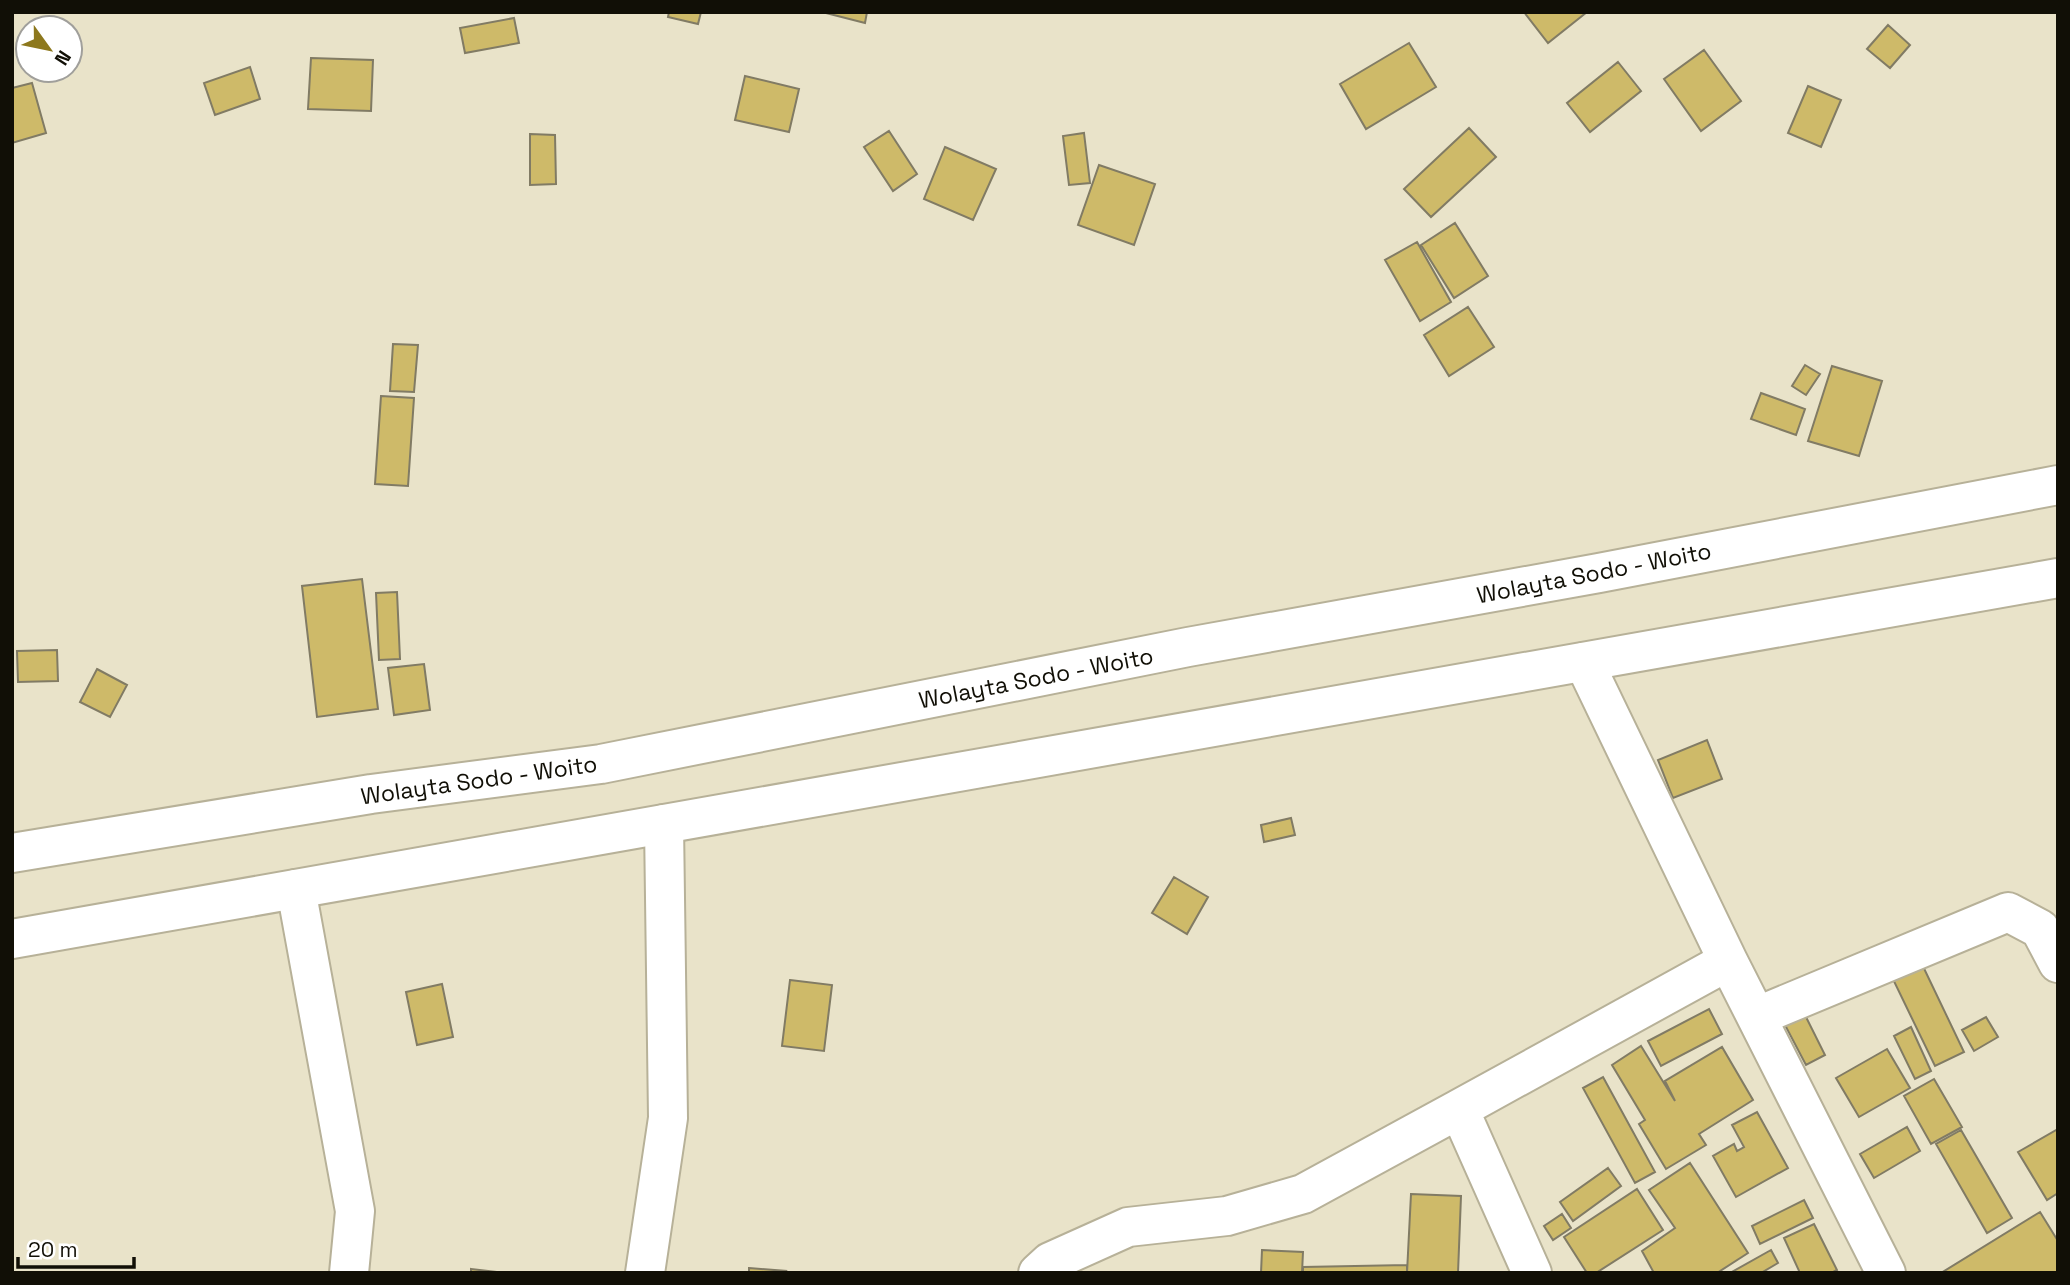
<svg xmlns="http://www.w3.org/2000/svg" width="2070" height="1285" font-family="'Space Grotesk',sans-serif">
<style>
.building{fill:#ceba69;stroke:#817b64;stroke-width:2}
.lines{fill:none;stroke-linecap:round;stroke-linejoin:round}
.minor-casing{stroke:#b7b198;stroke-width:42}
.highway-casing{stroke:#b7b198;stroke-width:42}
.minor{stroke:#fff;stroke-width:38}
.highway{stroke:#fff;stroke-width:38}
.labels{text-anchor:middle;stroke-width:5;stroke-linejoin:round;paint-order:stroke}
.street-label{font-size:23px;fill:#110f06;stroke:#fff}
</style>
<rect width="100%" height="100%" fill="#e9e3c9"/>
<path class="building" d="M669,12H701L698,24L668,17Z
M822,12H867L865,23Z
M1524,12H1587L1548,43Z
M514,18L519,43L465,53L460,28Z
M1888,25L1910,45L1890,68L1867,49Z
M1409,43L1436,87L1366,129L1340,84Z
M1704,50L1741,101L1701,131L1664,79Z
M311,58L373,60L371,111L308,109Z
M1618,62L1641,91L1590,132L1567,103Z
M250,67L260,99L215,115L204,83Z
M745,76L799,89L789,132L735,120Z
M32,83L46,133L12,143V88Z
M1808,86L1841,100L1821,147L1788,133Z
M1469,128L1496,157L1431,217L1404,189Z
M889,131L917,174L893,191L864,147Z
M1084,133L1090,183L1069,185L1063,136Z
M530,134L555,135L556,184L530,185Z
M945,147L996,169L973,220L924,199Z
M1099,165L1155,184L1134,245L1078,225Z
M1455,223L1488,276L1454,298L1421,245Z
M1417,242L1451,302L1420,321L1385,260Z
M1468,307L1494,347L1449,376L1424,335Z
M393,344L418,345L414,392L390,391Z
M1805,365L1820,374L1806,395L1792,386Z
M1832,366L1882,381L1859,456L1808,441Z
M1761,393L1805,409L1796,435L1751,419Z
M381,396L414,398L408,486L375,484Z
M362,579L378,709L317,717L302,586Z
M397,592L400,659L379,660L376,593Z
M57,650L58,681L18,682L17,651Z
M424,664L430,710L394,715L388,668Z
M97,669L127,685L110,717L80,702Z
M1707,740L1722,779L1673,798L1658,760Z
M1291,818L1295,835L1264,842L1261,825Z
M1174,877L1208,897L1187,934L1152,913Z
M1919,958L1964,1052L1935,1066L1890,973Z
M790,980L832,985L824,1051L782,1046Z
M442,984L453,1037L417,1045L406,992Z
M1709,1009L1722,1034L1661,1066L1648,1041Z
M1805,1015L1825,1055L1806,1065L1785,1025Z
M1986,1017L1998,1037L1974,1051L1962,1030Z
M1911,1027L1931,1071L1915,1079L1894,1036Z
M1641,1046L1675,1101L1665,1081L1722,1047L1753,1100L1699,1134L1706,1145L1666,1169L1639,1124L1645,1120L1612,1065Z
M1887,1049L1910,1088L1859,1117L1836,1078Z
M1603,1077L1655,1172L1635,1183L1583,1088Z
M1934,1079L1962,1127L1931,1144L1904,1096Z
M1757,1112L1788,1168L1736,1197L1713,1156L1734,1144L1737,1151L1744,1147L1732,1125Z
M1907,1127L1920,1151L1874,1178L1860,1154Z
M2058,1129V1193L2047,1200L2018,1152Z
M1961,1130L2012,1218L1987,1233L1936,1144Z
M1690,1163L1748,1253L1717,1273H1654L1642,1251L1675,1228L1649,1190Z
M1608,1168L1621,1186L1573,1221L1560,1202Z
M1637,1189L1663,1230L1596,1273H1587L1564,1237Z
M1411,1194L1461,1196L1458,1273H1407Z
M1804,1200L1813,1218L1760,1244L1752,1226Z
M2040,1212L2058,1241V1273H1941Z
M1562,1214L1571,1228L1553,1240L1544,1226Z
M1814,1224L1837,1270L1831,1273H1800L1784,1238Z
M1262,1250L1303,1252L1302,1273H1261Z
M1771,1250L1778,1263L1761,1273H1730Z
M1407,1265V1273H1303V1267Z
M749,1268L786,1271L785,1273H749Z
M471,1269L496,1272V1273H471Z"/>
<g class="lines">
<defs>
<path id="minor" d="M1584,662L1728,961L1886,1273
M296,889L355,1211L349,1273
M1758,1016L2008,912L2040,929L2058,963
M645,1273L668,1118L664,824
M1038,1273L1050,1262L1128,1227L1227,1216L1303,1194L1459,1109
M1532,1273L1459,1109L1728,961"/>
<path id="highway" d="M12,853L371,794L601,764L1188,647L1599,573L2058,485
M12,939L2058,578"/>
</defs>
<use href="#minor" class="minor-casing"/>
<use href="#highway" class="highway-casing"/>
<use href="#minor" class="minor"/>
<use href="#highway" class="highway"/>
</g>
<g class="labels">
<g class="street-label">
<text transform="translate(1594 573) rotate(-11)" y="8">Wolayta Sodo - Woito</text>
<text transform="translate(1036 678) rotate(-11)" y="8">Wolayta Sodo - Woito</text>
<text transform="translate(479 780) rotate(-8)" y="8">Wolayta Sodo - Woito</text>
</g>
</g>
<rect width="2070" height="1285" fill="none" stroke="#110f06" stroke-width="28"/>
<g transform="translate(49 49) rotate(123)"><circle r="33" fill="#ffffff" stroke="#a09f9b" stroke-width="2"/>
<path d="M0-5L12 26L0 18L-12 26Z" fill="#8d781d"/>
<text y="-10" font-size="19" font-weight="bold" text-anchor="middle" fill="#110f06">N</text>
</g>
<path d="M18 1257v10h116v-10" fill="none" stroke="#110f06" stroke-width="3.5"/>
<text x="28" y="1257" font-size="21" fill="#110f06" stroke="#ffffff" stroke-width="5" paint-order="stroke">20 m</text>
</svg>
